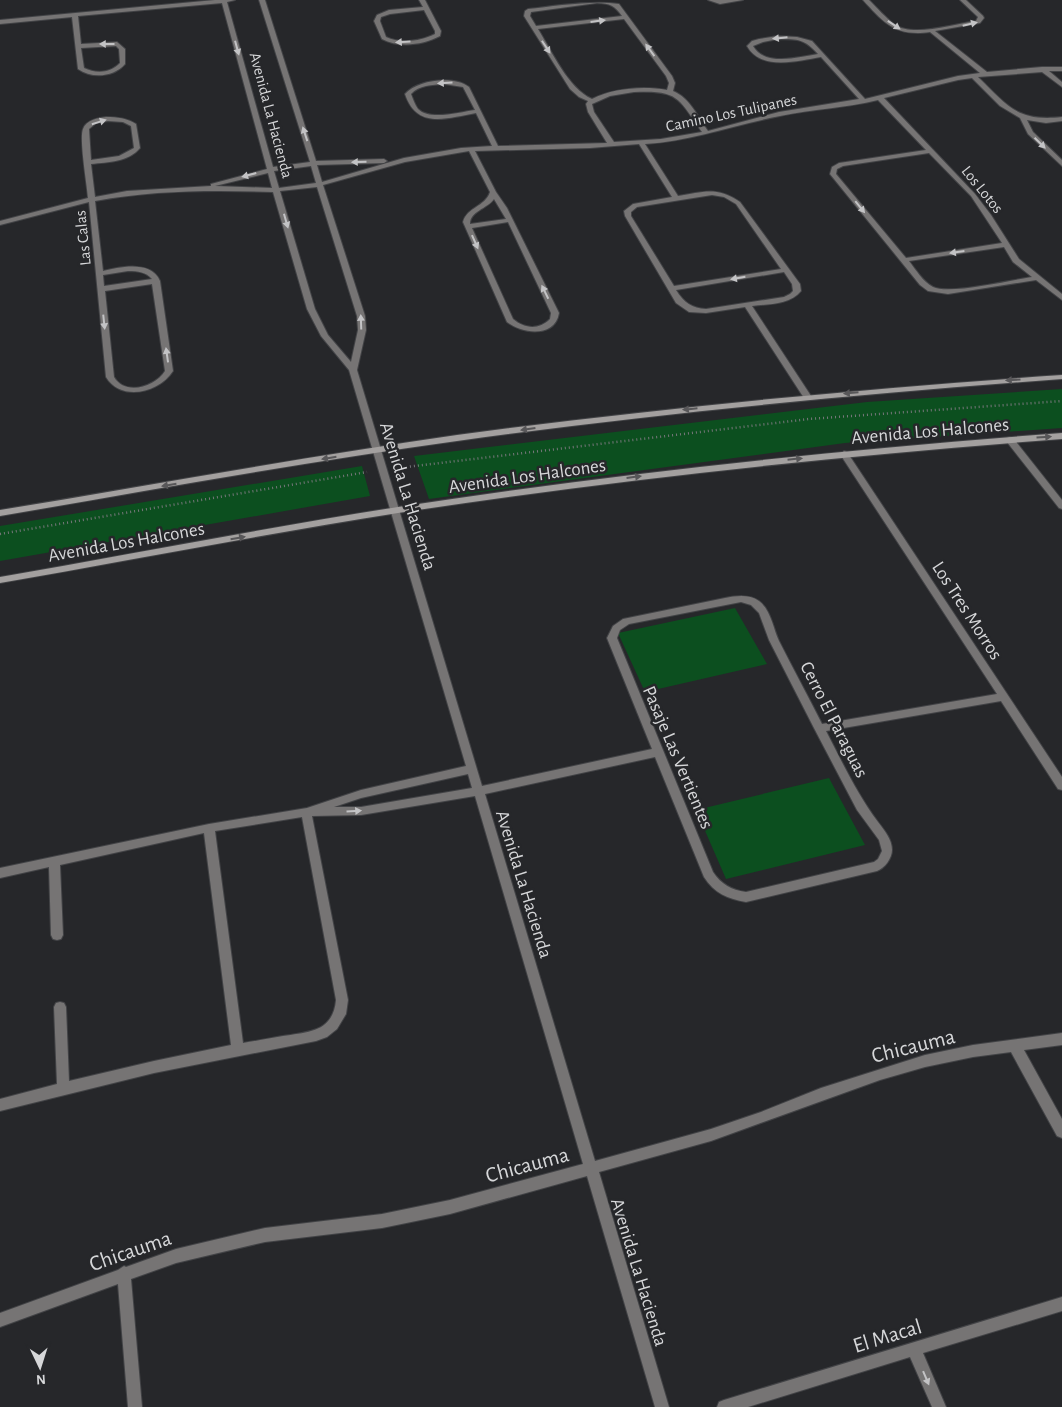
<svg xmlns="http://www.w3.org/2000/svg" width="1062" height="1407" font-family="'Alegreya Sans',sans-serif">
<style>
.green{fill:#0c4f1f}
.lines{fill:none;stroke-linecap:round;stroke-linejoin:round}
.street-casing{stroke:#424346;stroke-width:2}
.secondary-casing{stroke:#424346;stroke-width:2}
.path{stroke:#76777a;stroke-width:2.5;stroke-dasharray:1 3;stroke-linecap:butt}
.street{fill:#767474;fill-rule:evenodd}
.secondary{fill:#a3a09f;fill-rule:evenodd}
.oneway{fill:#c3c3c5}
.oneway2{fill:#585759}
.labels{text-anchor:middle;stroke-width:5;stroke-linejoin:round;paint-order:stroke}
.far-street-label{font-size:16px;fill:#d6d7d9;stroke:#26272a}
.street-label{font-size:19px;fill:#d6d7d9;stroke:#26272a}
.near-street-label{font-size:22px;fill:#d6d7d9;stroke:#26272a}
</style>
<rect width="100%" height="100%" fill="#26272a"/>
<path class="green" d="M1062,389V428L845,443L429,499L414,456L867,402Z
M362,466L370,496L0,561V526Z
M735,608L767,664L645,692L618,633Z
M829,778L865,845L726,879L696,810Z"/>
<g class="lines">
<defs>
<path id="street" d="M215,0H235L227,2L273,167L310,162L259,0H265L316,161L384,159L387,161L384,163L317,165L322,182L404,158L461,148L492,146L476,113C447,118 417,130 405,94C417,80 454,75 469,87L498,146L607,143L588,112L586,104L588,101L579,97L570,89L524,16L525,11L528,9C554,6 594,0 619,4L672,76L675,83L673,91C690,98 698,117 708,131L779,112L859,99L821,57C797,61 761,71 747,46L752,41L759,39L778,36L797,37L812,41L865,99L958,76L980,73L930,32C896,37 884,23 863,0H869C877,8 886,18 895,25C913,37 955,24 976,21L978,17L960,0H966L983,16L984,18L980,23L935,31L987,72L1042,67H1062V71H1049L1062,82V87L1042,72L978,77C1008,106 1017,122 1062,117V121L1046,123L1027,120L1033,132L1062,160V166L1028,134L1020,118L1000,106L972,78L958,80L884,98L975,194L991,215L1019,259L1062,294V300L1036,280L948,294L928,291L920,285L830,174L832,167L839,163L926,150L878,100C846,108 812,109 780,116C734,125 691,141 645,144L678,196C703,192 717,186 740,202L800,284L801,291C790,305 768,304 752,306L811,396L807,398H804L745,307L706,313L689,312L676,303L625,216L624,211L633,204L672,197L639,144L590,148L475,151L496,192L507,208L559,313C555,338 522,334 507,322L463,222C467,207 485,207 490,192L469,151L405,162L323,185L365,316L366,330L357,370L482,786L652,749L607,638L613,626L623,619L725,598C736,596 749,594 759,601C771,610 773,628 779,641C793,669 808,696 822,724L997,694L840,454L844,451L847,452L1062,777V790L1058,789L1001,701L826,731C842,762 857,794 878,822C884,830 892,839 892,850C892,858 885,868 877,871L746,902C728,899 714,893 704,877L655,757L485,794L595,1161L711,1129L761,1112L821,1088L925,1055L973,1045L1062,1033V1045L1024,1050L1062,1119V1138L1057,1136L1011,1052L973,1057L925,1067L880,1080L711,1141L599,1172L669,1407H655L587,1176L450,1214L382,1228L265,1242L176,1263L131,1279L142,1407H128L118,1284L0,1327V1313L118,1270L124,1266L126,1267L176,1249L265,1228L382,1214L450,1200L583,1164L475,796L361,815L312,816L348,1000L346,1014L337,1029L327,1037L316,1041L154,1073L0,1111V1099L57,1084L54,1007L56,1003L60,1002L64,1003L66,1007L69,1081L154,1061L231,1045L204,833L60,865L63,935L61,939L57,940L53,939L51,935L49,867L0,878V868L209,824L307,808L361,790L466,766L349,370L321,336L307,309L273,192C213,190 155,190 95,201L103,271C120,267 151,260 160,281L173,371C159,393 121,402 106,377L89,202L0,225V221L88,198C87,184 79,139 83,129C86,120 98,118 106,117C117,117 127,118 136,124L140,148C128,162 109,162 91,164L95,197L127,191L211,186V184L267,169L222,3L78,16L81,44L117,42L125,49V64C114,77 92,79 78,69L72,17L0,24V20ZM597,3C610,3 615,6 622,16L536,26L530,16L531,12ZM624,19L666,76L669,83L667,90C643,86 614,88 592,99C568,88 552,52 538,29ZM778,39C799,39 804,39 818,54C799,57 765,67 753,46L763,42ZM116,46L119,49L120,63C111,73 96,74 84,68L81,48ZM444,84L463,87L475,110C460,112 430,121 418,109C415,105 413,99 411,94C419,85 432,85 444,84ZM634,92C679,90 678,98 702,132L661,139L614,142L594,112L592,104L610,96ZM108,121L123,122L131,126L134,148L119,156L91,160L89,129L96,123ZM929,153L971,196L1002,243L906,258L836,174L837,169L843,166ZM311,166L316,183L279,188L274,171ZM268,173L272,188L215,186ZM317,187L357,316L358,330L351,362L328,335L315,309L280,191ZM712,195L724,197L736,204L781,269L674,286L631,216V212L637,207ZM494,199L506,219L470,224C470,211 487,209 494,199ZM508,222L551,313L550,319C539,330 525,329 513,319L472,228ZM1004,247L1013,262L1032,277C1011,280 949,295 933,287C923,282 916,270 909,261ZM128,271C138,271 146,272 152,279L104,286L103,275ZM784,272L792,284L793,291L790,294L784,297L706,309C692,308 684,303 676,290ZM152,284L165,371C155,387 125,396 114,377L105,291ZM741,602L751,605L759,613L769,640L814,728L857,810L879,840L882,851L878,859L874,862L746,892C731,890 721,884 713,872L617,638L620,630L629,624ZM468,774L472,788L361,807H334L361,798ZM302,817L336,1000C333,1032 309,1032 283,1036C270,1038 257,1041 243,1043L215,831Z
M419,0H425L441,31L440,36C423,45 399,48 382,39L374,21L377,15L389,10L423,7ZM424,10L435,31V34C422,41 400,44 386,37L380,21L381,17L390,14Z
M708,0H743L720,4Z
M1010,437L1013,438L1062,500V509L1059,508L1007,442V438Z
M1062,1297V1311L923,1353L946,1407H932L910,1357L748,1407H717L719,1402L724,1400Z"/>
<path id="secondary" d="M1062,375V379C860,394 658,413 457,441C304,462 152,490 0,516V510C152,485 304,457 457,435C658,408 860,389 1062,375Z
M1062,433V439C840,456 618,479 398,513C265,534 133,560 0,583V577C133,554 265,528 398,507C618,473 840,450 1062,433Z"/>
</defs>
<use href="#street" class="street-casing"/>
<use href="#secondary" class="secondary-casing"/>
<path class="path" d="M398,468L809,419L1062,401
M0,534L367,472"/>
<use href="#street" class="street"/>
<use href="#secondary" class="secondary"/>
</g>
<defs><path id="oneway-solid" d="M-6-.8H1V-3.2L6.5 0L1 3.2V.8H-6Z" transform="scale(1.25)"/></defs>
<g class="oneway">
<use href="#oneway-solid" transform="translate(598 21) rotate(-7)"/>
<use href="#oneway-solid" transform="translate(970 24) rotate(-13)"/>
<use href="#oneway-solid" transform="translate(894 25) rotate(34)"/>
<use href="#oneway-solid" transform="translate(780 38) rotate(174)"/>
<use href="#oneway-solid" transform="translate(403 42) rotate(176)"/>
<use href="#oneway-solid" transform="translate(107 44) rotate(-180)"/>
<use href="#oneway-solid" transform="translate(546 47) rotate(57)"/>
<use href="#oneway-solid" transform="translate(237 48) rotate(75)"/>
<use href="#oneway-solid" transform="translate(650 50) rotate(-126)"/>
<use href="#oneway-solid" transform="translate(445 83) rotate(177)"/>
<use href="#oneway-solid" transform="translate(99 122) rotate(-17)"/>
<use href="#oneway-solid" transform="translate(305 134) rotate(-108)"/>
<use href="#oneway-solid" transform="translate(1040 143) rotate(44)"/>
<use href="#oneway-solid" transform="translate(359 162) rotate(179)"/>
<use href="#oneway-solid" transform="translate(249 175) rotate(165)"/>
<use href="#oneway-solid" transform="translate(860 207) rotate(51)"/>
<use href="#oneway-solid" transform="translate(286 221) rotate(74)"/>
<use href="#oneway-solid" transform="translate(475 242) rotate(66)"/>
<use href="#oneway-solid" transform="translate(957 252) rotate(172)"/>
<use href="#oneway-solid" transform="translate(738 278) rotate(170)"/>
<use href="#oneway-solid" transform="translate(545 292) rotate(-116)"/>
<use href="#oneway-solid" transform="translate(104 322) rotate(84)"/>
<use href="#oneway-solid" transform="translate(361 322) rotate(-92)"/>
<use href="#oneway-solid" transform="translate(167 355) rotate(-98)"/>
<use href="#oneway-solid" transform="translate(354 811) rotate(-4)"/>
<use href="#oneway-solid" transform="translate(926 1378) rotate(67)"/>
</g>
<g class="oneway2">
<use href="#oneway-solid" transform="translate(1013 380) rotate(176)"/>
<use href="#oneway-solid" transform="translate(851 393) rotate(175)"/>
<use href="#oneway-solid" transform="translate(690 409) rotate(174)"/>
<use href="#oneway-solid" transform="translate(528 429) rotate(172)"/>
<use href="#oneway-solid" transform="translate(1044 437) rotate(-4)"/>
<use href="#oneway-solid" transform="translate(329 458) rotate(171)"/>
<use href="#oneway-solid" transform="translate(795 459) rotate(-6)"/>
<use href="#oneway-solid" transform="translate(634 477) rotate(-7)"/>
<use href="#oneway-solid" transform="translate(169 485) rotate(171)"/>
<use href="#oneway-solid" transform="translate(238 538) rotate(-10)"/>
</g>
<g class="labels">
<g class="far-street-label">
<text transform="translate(731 112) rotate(-12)" y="6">Camino Los Tulipanes</text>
<text transform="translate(272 115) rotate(75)" y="6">Avenida La Hacienda</text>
<text transform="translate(983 189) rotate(51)" y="6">Los Lotos</text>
<text transform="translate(82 238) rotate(-96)" y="6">Las Calas</text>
</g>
<g class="street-label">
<text transform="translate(930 430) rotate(-5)" y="7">Avenida Los Halcones</text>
<text transform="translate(527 475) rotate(-8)" y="7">Avenida Los Halcones</text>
<text transform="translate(409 496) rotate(73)" y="7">Avenida La Hacienda</text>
<text transform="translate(126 541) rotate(-10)" y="7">Avenida Los Halcones</text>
<text transform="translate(968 610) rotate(57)" y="7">Los Tres Morros</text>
<text transform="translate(835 719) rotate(63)" y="7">Cerro El Paraguas</text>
<text transform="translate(679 757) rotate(67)" y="7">Pasaje Las Vertientes</text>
<text transform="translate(525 884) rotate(73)" y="7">Avenida La Hacienda</text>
<text transform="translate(640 1272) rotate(73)" y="7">Avenida La Hacienda</text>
</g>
<g class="near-street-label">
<text transform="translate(913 1045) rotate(-14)" y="8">Chicauma</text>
<text transform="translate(527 1164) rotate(-15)" y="8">Chicauma</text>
<text transform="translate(130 1250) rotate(-19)" y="8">Chicauma</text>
<text transform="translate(887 1335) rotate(-17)" y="8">El Macal</text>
</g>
</g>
<g transform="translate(40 1367) rotate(176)" stroke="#26272a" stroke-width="4" paint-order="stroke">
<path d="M0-4L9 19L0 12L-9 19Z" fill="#d6d7d9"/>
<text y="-8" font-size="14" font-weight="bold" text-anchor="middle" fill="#d6d7d9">N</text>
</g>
</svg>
